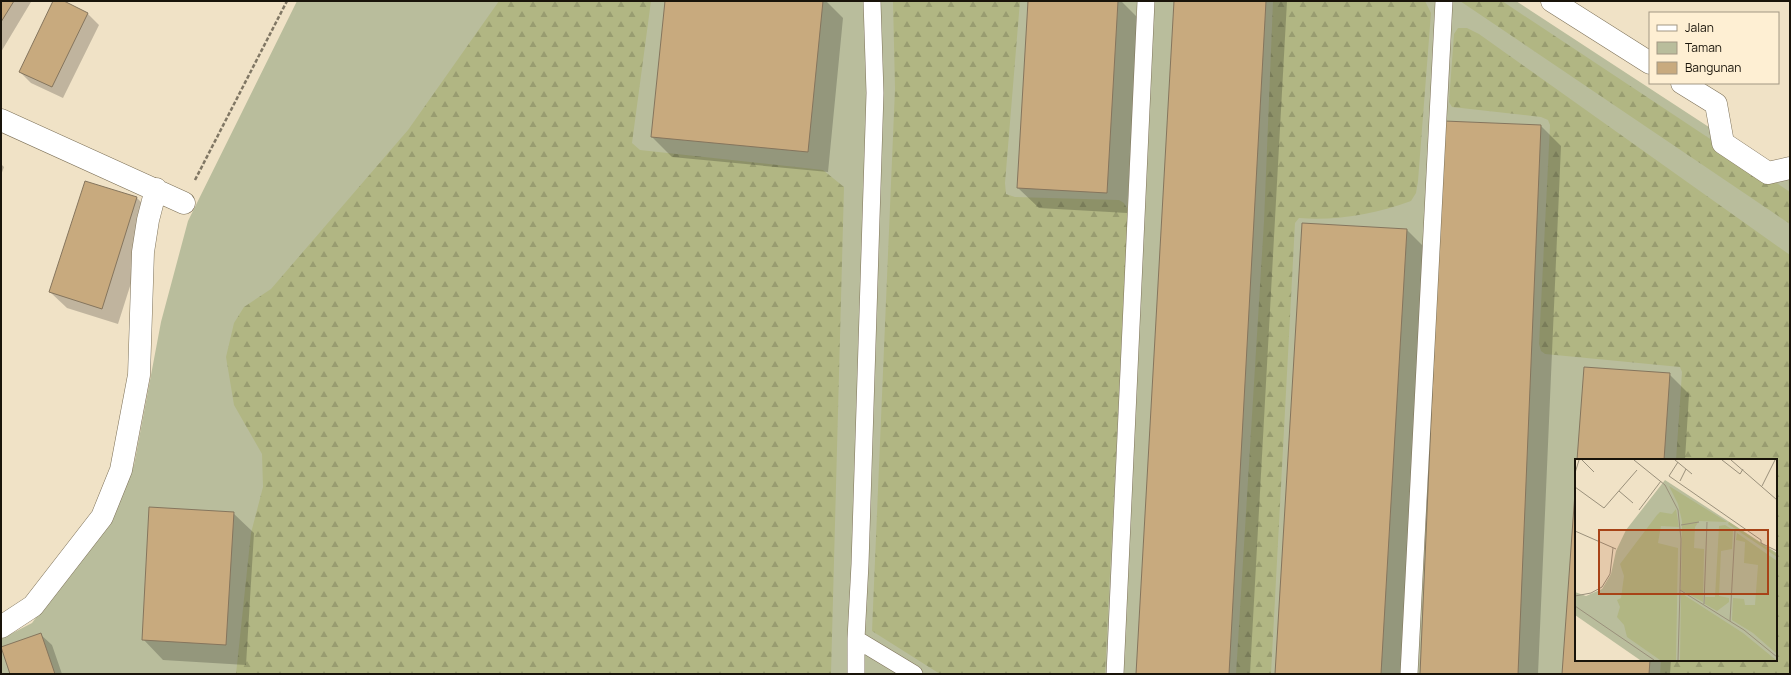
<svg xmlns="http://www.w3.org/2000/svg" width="1791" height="675" font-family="Manrope,sans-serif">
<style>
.green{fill:#b9bd9c;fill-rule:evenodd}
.forest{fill:url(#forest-firs)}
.shadow{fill:#0003}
.building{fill:#c8aa7e;stroke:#85755d}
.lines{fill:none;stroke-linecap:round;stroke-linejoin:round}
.service-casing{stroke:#7d7158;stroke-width:18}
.minor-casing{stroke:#7d7158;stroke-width:23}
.path{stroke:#807764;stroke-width:2.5;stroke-dasharray:4 2;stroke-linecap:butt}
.service{stroke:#fff;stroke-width:17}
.minor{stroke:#fff;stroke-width:22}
.inset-road{fill:none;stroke:#9a907b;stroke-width:1}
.view{fill:#a84317;fill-opacity:0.15;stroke:#a84317;stroke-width:2}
.inset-edge{fill:none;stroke:#19140a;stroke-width:2}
</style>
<defs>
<pattern id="forest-firs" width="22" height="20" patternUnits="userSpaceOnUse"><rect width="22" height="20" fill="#b1b683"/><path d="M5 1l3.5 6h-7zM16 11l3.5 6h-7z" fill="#989c70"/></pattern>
</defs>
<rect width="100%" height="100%" fill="#f0e2c6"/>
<path class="green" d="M297,1H1516L1790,180V674H1V639L32,623L114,512L134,465L161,322L188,221ZM1576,460H1776V660H1576Z"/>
<path class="forest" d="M499,1H651L632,143L640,150L823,170L844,187L831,674H236L251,533L263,487L262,454L234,405L226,357L234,323L244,307L271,289L408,130Z
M893,1H1020L1005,183L1006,194L1015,197L1119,200L1124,203L1128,210L1105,674H940L872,631L895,89Z
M1273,1H1425L1431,13L1418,181L1416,193L1411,201C1375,214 1337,221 1299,218L1295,223L1271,674H1236L1264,221Z
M1460,1H1502L1790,192V224Z
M1458,28H1467L1479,34L1790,255V674H1660L1661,660H1776V460H1676L1682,372L1680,367L1545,354L1541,351L1539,344L1550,125L1548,120L1541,117L1452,107L1449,102L1454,34Z"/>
<path class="shadow" d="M1,1L31,2L1,52Z
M54,1H62L88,14L99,25L63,98L31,83L20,72Z
M666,1H826L843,18L828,172L672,157L652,137Z
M1029,1H1121L1138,18L1127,213L1039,208L1018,188Z
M1175,1H1287L1250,674H1137Z
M1541,126L1561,146L1538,674H1421Z
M1,164L4,167L1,175Z
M137,198L153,214L118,324L67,308L50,292Z
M1407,230L1427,250L1402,674H1276Z
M1669,374L1689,394L1685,460H1578Z
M1576,492V660H1671L1670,674H1563Z
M233,513L254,533L246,665L163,660L143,639Z
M40,634L52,645L62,674H11Z"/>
<path class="building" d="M1,1H14L1,22Z
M53,1H64L88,13L52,87L19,72Z
M665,1H823L808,152L651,137Z
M1028,1H1118L1107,193L1017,188Z
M1174,1H1266L1229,674H1136Z
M1444,121L1541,125L1518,674H1420Z
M85,181L137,197L102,309L49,292Z
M1302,223L1407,229L1381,674H1275Z
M1584,367L1670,373L1664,460H1577Z
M1576,478V660H1650L1649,674H1562Z
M149,507L234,512L226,645L142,640Z
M41,633L55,674H10L1,647Z"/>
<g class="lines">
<defs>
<path id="service" d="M872,1L875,93L860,564L856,639L914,674
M856,639V674
M1115,674L1146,1
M1409,674L1444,1"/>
<path id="minor" d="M1552,1L1650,63
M1682,83L1716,104L1723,143L1768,173L1790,168
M1,120L184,203
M1,627L33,606L102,517L121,470L139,375L143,252L148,220L156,189"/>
</defs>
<use href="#service" class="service-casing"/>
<use href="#minor" class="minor-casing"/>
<path class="path" d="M195,180L287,1"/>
<use href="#service" class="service"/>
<use href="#minor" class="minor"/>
</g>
<g transform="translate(1575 459)">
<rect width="202" height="202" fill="#f0e2c6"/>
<path d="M90,21L202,94V201H65L0,156V133L11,137L27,130L36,115L41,92L51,71Z" fill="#b9bd9c"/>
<path d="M94,27L152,63L124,62L120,68L119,89L129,90L128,143L106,131L107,62L103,45ZM101,50L104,68L86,67L83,84L103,89L101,201H85L52,178L49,166L42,158L45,148L42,141L46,139L49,117L45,105L82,56L85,53L97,55ZM154,63L202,95V98L153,65ZM150,66L158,71L157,90L146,92L144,137L154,139V143L142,152L130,145V138H140L144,67ZM162,74L202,102V195L178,174L157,161L158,139L169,140L170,146H180L183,106L169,104L170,83L161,81ZM106,134L168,174L201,201H105Z" fill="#b1b683"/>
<path class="inset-road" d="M7,1L19,13M59,1L90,26L103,51L106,80L105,131L169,171L202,198M100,1L117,15M147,1L165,15L168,10M156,1L202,41M103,3L94,17L186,81V84L202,92M0,14L4,1M105,22L111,10M187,27L200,1M0,28L29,49L62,11M44,32L58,44M64,51L86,22M106,66L124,63M0,72L41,90M0,137L16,134L27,128L35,115L38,89M129,145L132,63M0,147L79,201M155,162L160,71M103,201L105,131"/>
<path class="view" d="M24,71H193V135H24Z"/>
<rect width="202" height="202" class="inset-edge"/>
</g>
<rect width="1791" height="675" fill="none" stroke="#19140a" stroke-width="4"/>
<rect x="1649" y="12" width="130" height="72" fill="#feefd3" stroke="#a29783"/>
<rect x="1657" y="25" width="20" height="6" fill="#ffffff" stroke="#a29783"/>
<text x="1685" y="32" font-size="12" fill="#19140a">Jalan</text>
<rect x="1657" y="42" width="20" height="12" fill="#b9bd9c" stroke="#a29783"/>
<text x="1685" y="52" font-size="12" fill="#19140a">Taman</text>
<rect x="1657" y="62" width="20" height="12" fill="#c8aa7e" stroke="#a29783"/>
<text x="1685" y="72" font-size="12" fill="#19140a">Bangunan</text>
</svg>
